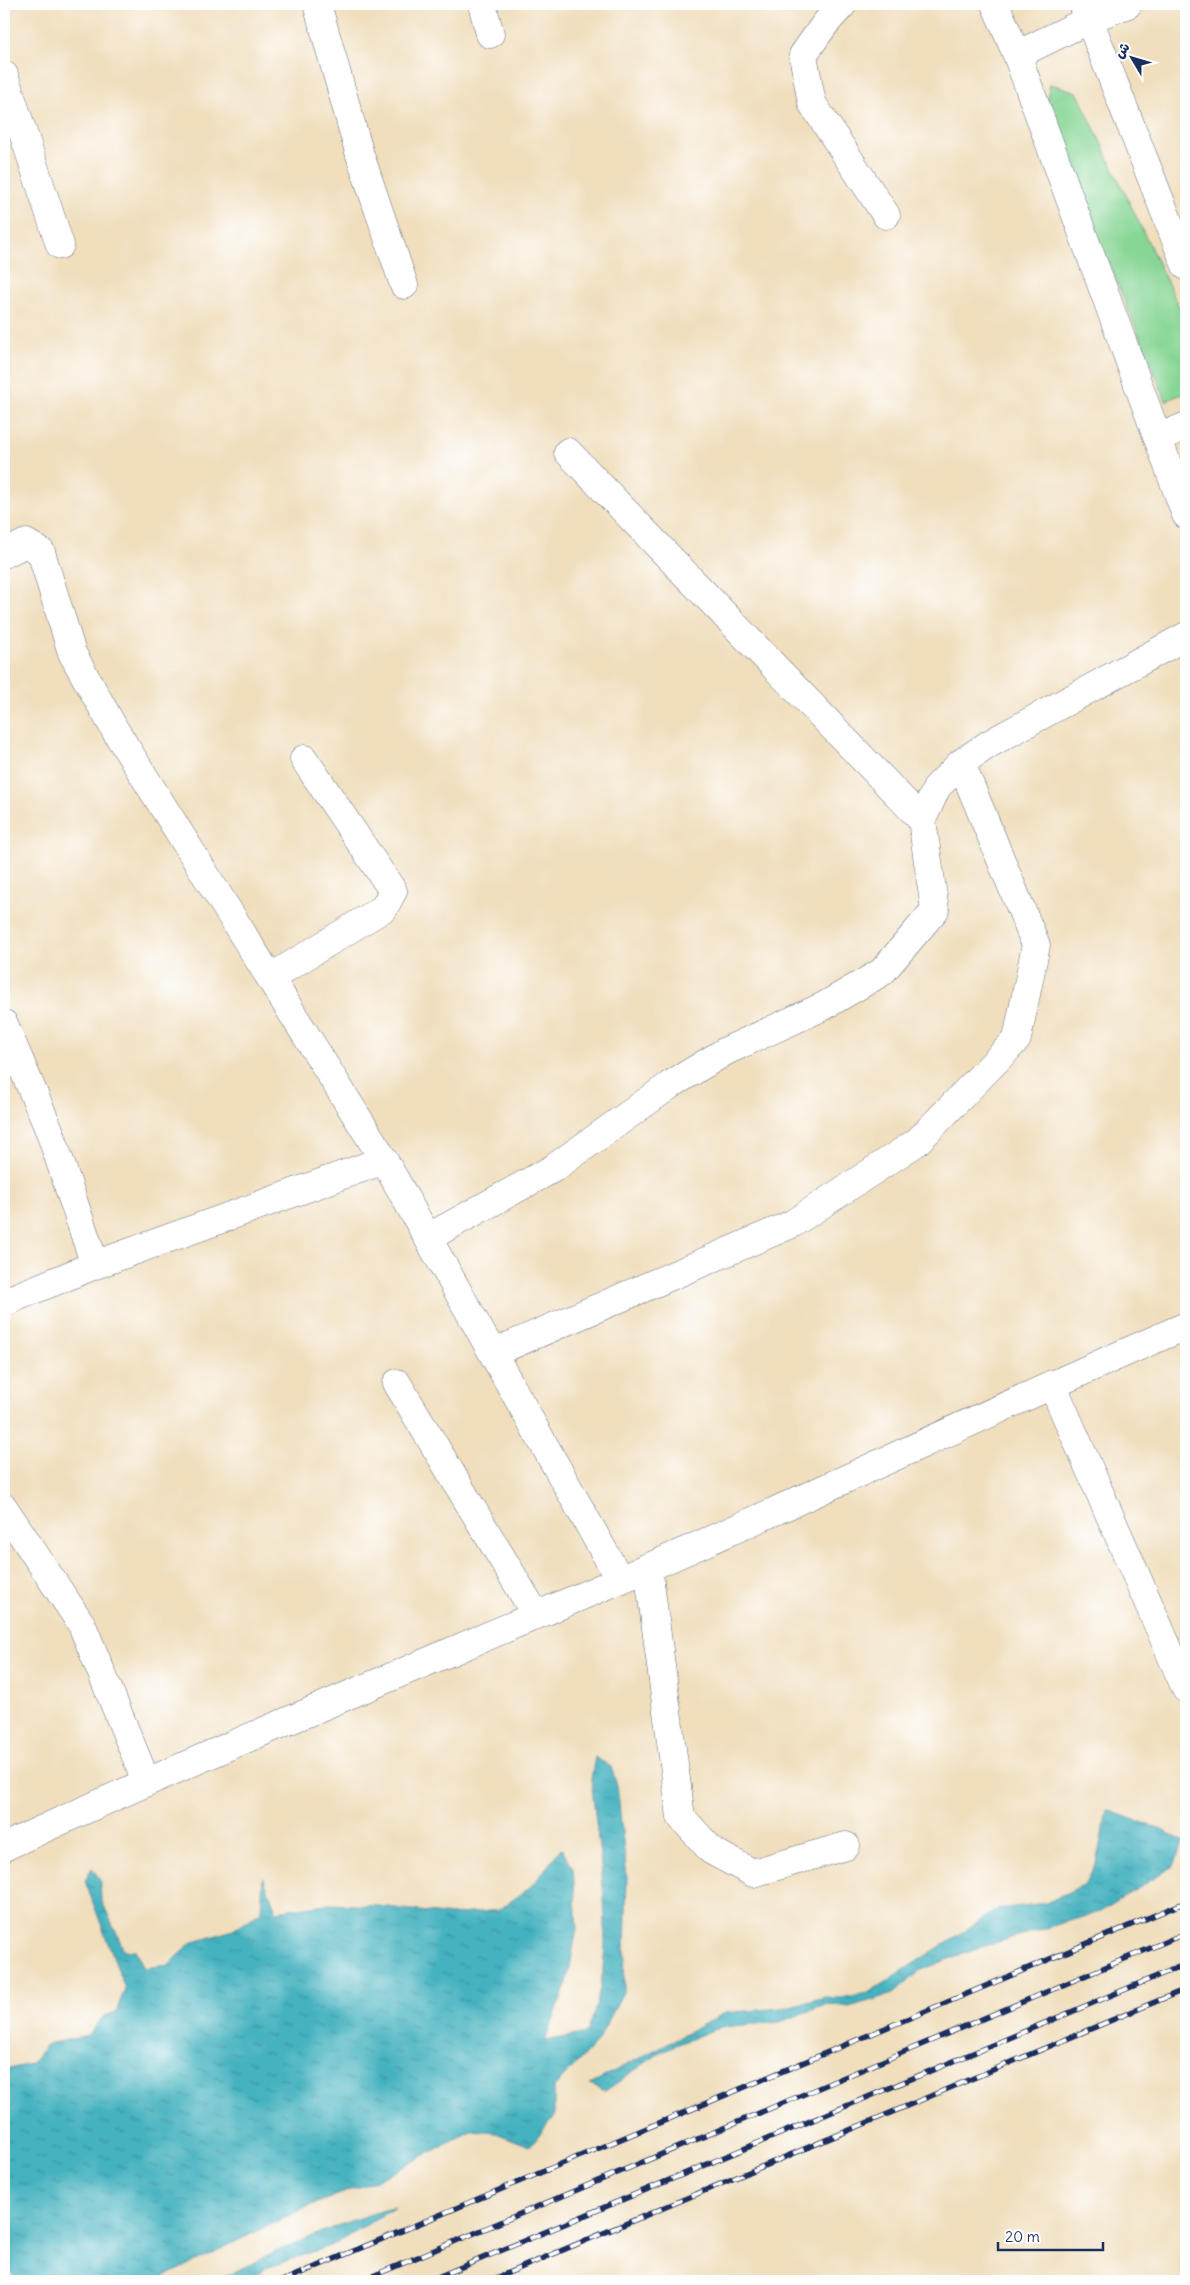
<svg xmlns="http://www.w3.org/2000/svg" width="1190" height="2285" font-family="Delius,'Playpen Sans Arabic',sans-serif">
<style>
.garden{fill:#87d695;stroke:#51827a}
.water{fill:url(#water-ripples);stroke:#30708e}
.lines{fill:none;stroke-linecap:round;stroke-linejoin:round}
.minor-casing{stroke:#666c7f;stroke-width:29}
.tertiary-casing{stroke:#666c7f;stroke-width:29}
.minor{stroke:#fff;stroke-width:28}
.tertiary{stroke:#fff;stroke-width:28}
.rail-casing{stroke:#1b2f5e;stroke-width:5.5}
.rail{stroke:#fff;stroke-width:4;stroke-dasharray:11;stroke-linecap:butt}
</style>
<defs>
<pattern id="water-ripples" width="26" height="14" patternUnits="userSpaceOnUse" patternTransform="scale(1.25)"><rect width="26" height="14" fill="#44b2bf"/><path d="M2 4q2-2 4 0t4 0M15 11q2-2 4 0t4 0" fill="none" stroke="#38919e"/></pattern>
</defs>
<rect width="100%" height="100%" fill="#fff"/>
<filter id="ink" filterUnits="userSpaceOnUse"><feTurbulence type="fractalNoise" baseFrequency=".02" numOctaves="2"/><feDisplacementMap in="SourceGraphic" scale="10" xChannelSelector="R" yChannelSelector="G"/><feConvolveMatrix kernelMatrix="1 2 1 2 8 2 1 2 1" color-interpolation-filters="sRGB"/></filter>
<filter id="wash" filterUnits="userSpaceOnUse"><feTurbulence type="fractalNoise" baseFrequency=".0096" numOctaves="4" result="noise"/><feDisplacementMap in="SourceGraphic" scale="20" xChannelSelector="R" yChannelSelector="G"/><feGaussianBlur stdDeviation="1.12" result="paint"/><feColorMatrix in="noise" values="0 0 0 0 0 0 0 0 0 0 0 0 0 0 0 0 0 1.4 0 .05"/><feComposite in="paint" operator="in"/></filter>
<g filter="url(#wash)">
<rect width="100%" height="100%" fill="#f0debc"/>
<path class="garden" d="M1050,84L1077,92L1186,322V392L1166,401L1045,108Z"/>
<path class="water" d="M595,1757L611,1767L617,1785L627,1878L624,1990L598,2041L554,2087V2116L530,2146L496,2133L471,2131L375,2181L309,2206L157,2280L71,2281L69,2273L47,2280L18,2281L9,2271L4,2256V2070L31,2064L47,2044L88,2036L103,2017L116,2012L125,1989L85,1881L92,1868L100,1880L101,1899L124,1950L136,1951L144,1968L168,1965L191,1943L233,1930L261,1912L263,1877L276,1911L327,1904L380,1906L451,1915L499,1910L534,1884L561,1848L573,1868L577,1928L567,1983L545,2041L587,2033C620,1954 599,1861 591,1779Z
M1107,1810L1155,1827L1184,1841L1174,1866L1100,1912L971,1950L919,1971L893,1994L849,2007L828,2004L780,2022L720,2027L664,2050L605,2091L590,2084L725,2013L791,2007L824,1997L840,1998L868,1993L998,1909L1046,1903L1085,1884L1096,1864Z
M395,2207L338,2243L266,2268L247,2281H216C274,2252 332,2224 395,2207Z"/>
</g>
<g filter="url(#ink)">
<g class="lines">
<defs>
<path id="minor" d="M317,4L360,155L404,285
M482,4L490,34
M843,4L825,24L803,55L812,103L886,215
M1017,55L1090,19L1128,4
M4,75L60,245
M568,452L922,820
M4,554L26,543L41,552L72,653L115,730L384,1160L620,1580
M270,978L384,908L393,891L304,759
M4,1024L50,1132L95,1265
M429,1237L554,1168L670,1085L726,1051L824,1006L882,972L935,910L922,820L937,787L961,763L989,744L1186,636
M4,1302L95,1265L384,1160
M493,1353L792,1224L917,1142L1017,1039L1036,945L961,763
M397,1383L536,1615
M1052,1384L1186,1689
M4,1508L82,1625L146,1781
M648,1567L681,1817L712,1851L753,1873L846,1846
M4,1847C206,1753 412,1669 617,1581C808,1499 995,1408 1186,1326"/>
<path id="tertiary" d="M995,4L1017,55L1186,515
M1083,4L1186,266
M1158,438L1186,426"/>
</defs>
<use href="#minor" class="minor-casing"/>
<use href="#tertiary" class="tertiary-casing"/>
<use href="#minor" class="minor"/>
<use href="#tertiary" class="tertiary"/>
<defs>
<path id="rail" d="M282,2281L1186,1902
M361,2281L1186,1933
M428,2281L1186,1964
M489,2281L1186,1989"/>
</defs>
<use href="#rail" class="rail-casing"/>
<use href="#rail" class="rail"/>
</g>
</g>
<rect width="1190" height="2285" fill="none" stroke="#fff" stroke-width="20"/>
<g transform="translate(1132 58) rotate(308)" stroke="#ffffff" stroke-width="4" paint-order="stroke">
<path d="M0-4L9 19L0 12L-9 19Z" fill="#1b2f5e"/>
<text y="-8" font-size="14" font-weight="bold" text-anchor="middle" fill="#1b2f5e">ش</text>
</g>
<path d="M998 2242v8h105v-8" fill="none" stroke="#1b2f5e" stroke-width="2.5"/>
<text x="1005" y="2242" font-size="15" fill="#1b2f5e" stroke="#ffffff" stroke-width="4" paint-order="stroke">20 m</text>
</svg>
